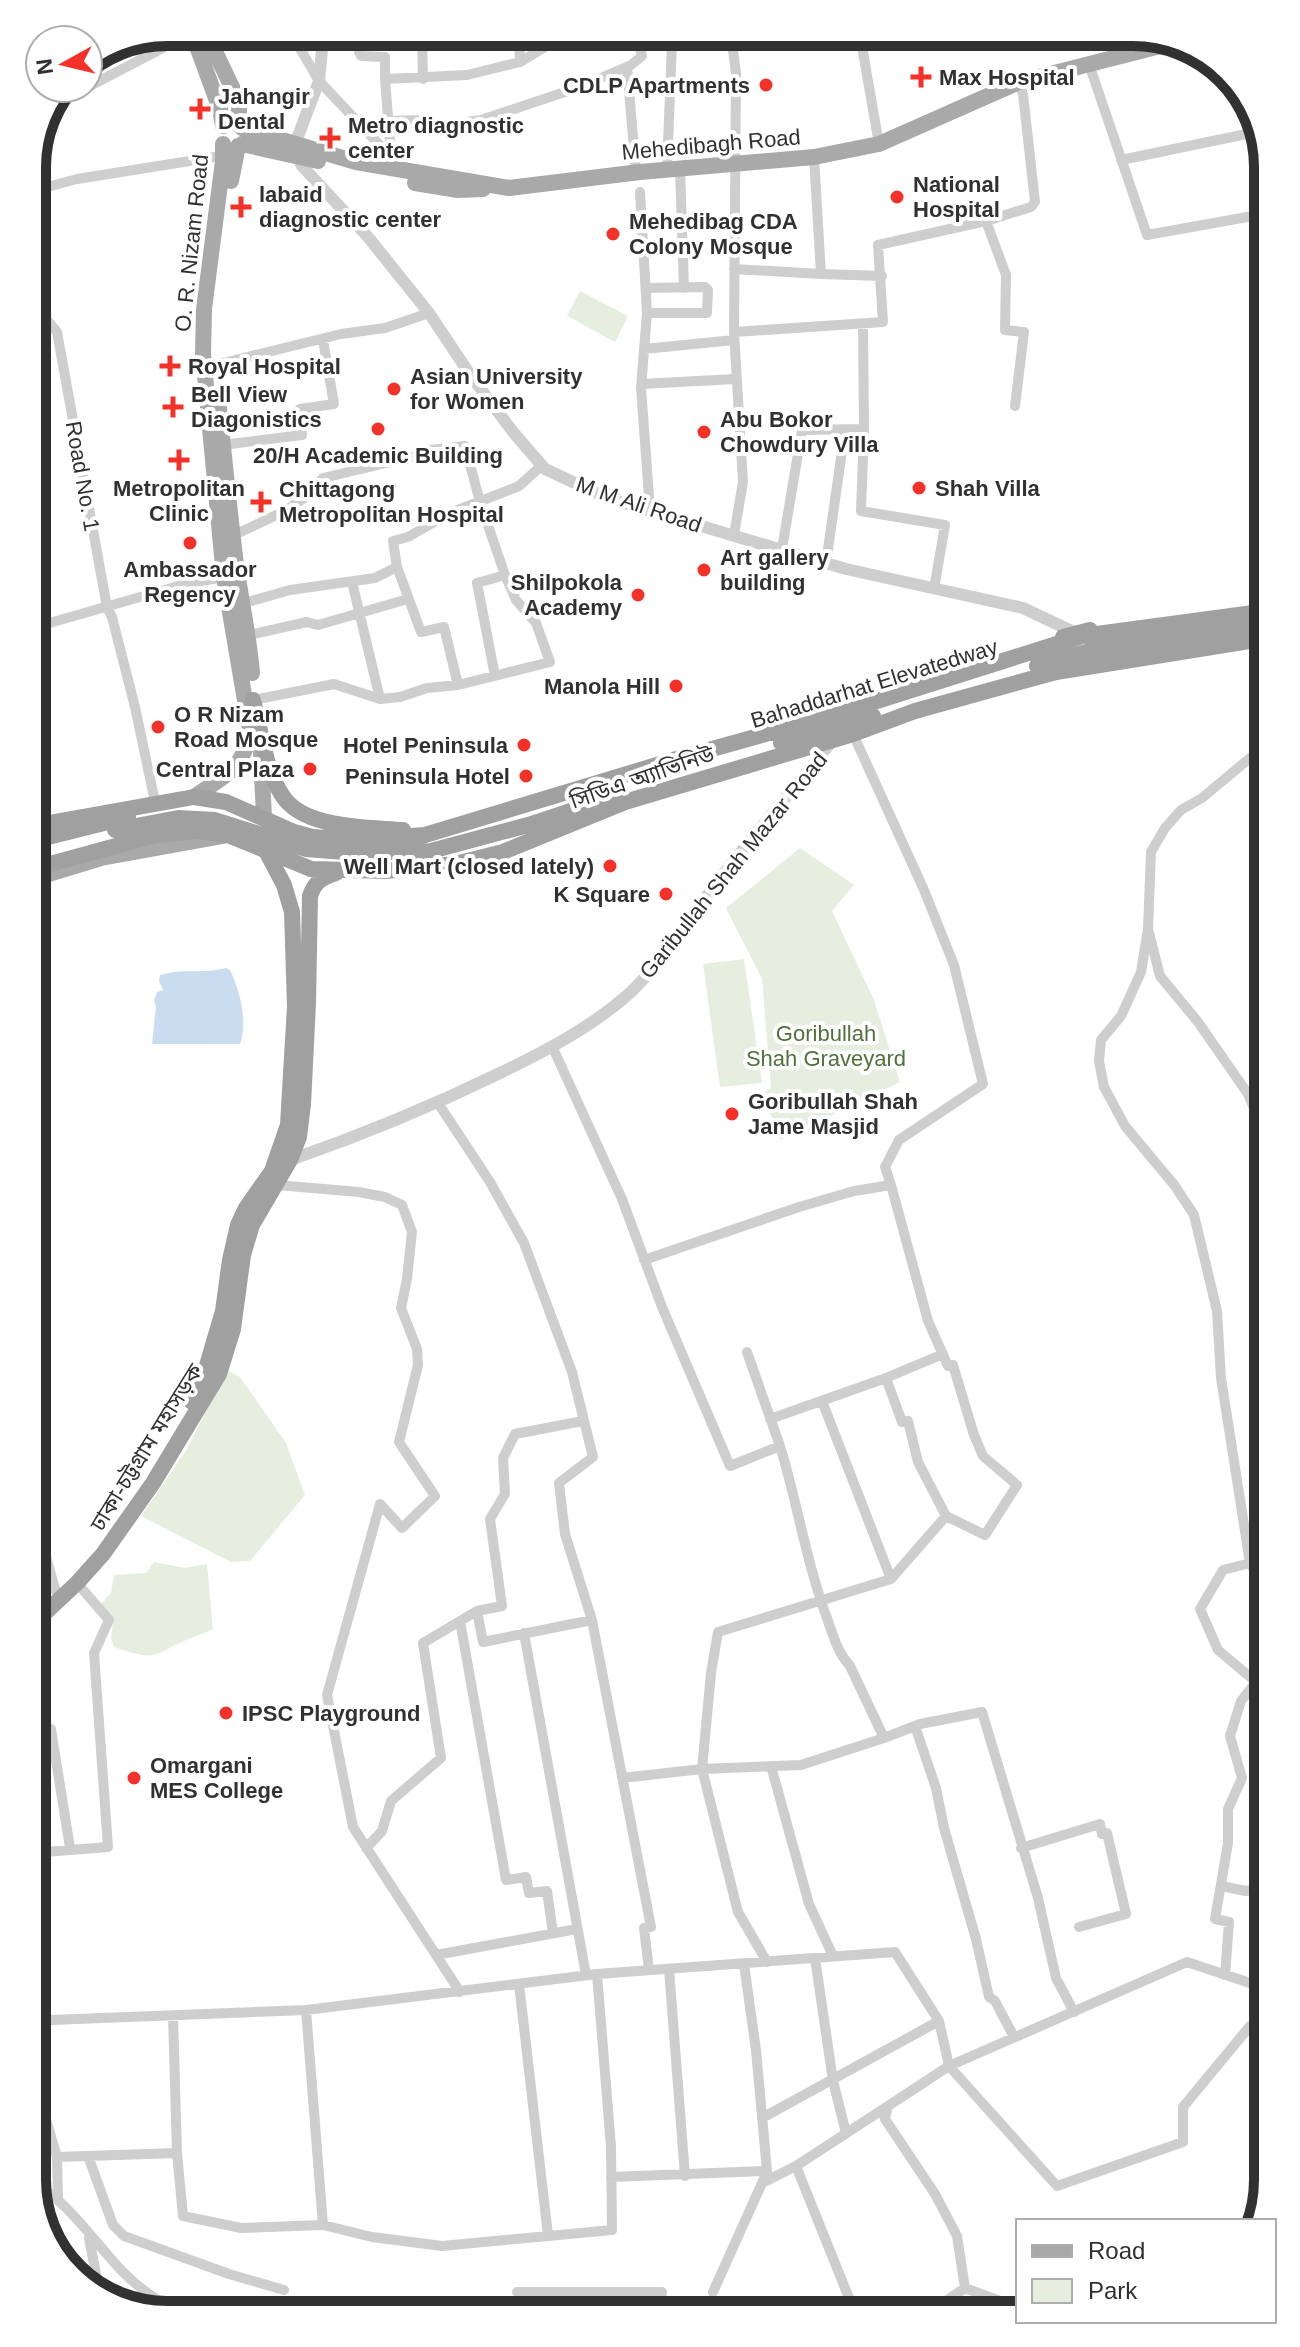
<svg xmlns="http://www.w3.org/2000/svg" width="1300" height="2347" font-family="Arial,'Noto Sans Bengali',sans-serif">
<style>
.green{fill:#e6efdf}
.water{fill:#caddf0}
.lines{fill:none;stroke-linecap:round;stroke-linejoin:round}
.minor{stroke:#cecece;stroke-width:10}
.tertiary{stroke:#cecece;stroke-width:12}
.primary{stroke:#a9a9a9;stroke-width:16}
.trunk{stroke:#a0a0a0;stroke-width:16}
.trunk-bridge{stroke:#a0a0a0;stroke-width:16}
.poi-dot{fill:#f43128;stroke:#fff;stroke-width:3}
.labels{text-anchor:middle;stroke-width:8;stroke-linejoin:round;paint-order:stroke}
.poi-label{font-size:22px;font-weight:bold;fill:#313131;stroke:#fff;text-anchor:start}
.street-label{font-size:22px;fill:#313131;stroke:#fff}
.park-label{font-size:22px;fill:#4e723a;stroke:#fff}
.rim{fill:none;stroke:#313131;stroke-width:10}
</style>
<rect width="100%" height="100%" fill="#fff"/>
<path class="green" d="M580,291L628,316L615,342L567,316Z
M800,848L854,885L832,911L874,1000L900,1082L780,1140L763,1094L771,1087L762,979L726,908Z
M744,959L762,1083L720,1087L703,964Z
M227,1370L240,1377L286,1443L305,1495L250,1561L231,1562L141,1516L187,1449Z
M154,1562L185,1568L207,1564L213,1629C205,1633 196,1636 188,1639C149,1657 158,1661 114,1647L111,1638L113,1623L100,1605L111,1593L114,1575L146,1573Z"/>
<path class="water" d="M226,968L230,970C240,991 248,1021 240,1044H152L156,1006L154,1001L157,992L163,990L159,981L160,975C181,968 204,974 226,968Z"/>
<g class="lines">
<path class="minor" d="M860,35L879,144
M731,36L736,73L734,332L743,482L734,535
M633,37L639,44L668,41L672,43L667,169
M519,38L520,62
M422,39L423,79
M295,40L319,81L389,155
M361,40L359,52L361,56L385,57V79
M1089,64L1147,235L1253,216L1268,208
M627,67L636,173
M88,87L174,42
M57,103L86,88
M387,121L424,120L435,126L481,120L580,87L631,65L642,56L639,44
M32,159L38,151V146
M1121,160L1261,131
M32,162C41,191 43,220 42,250C42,261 37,271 35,281C31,302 45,318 57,332L107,607L112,617L135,707L155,802
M392,169L385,79L467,75L520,62L560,38
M680,169L684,288
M40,189L77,179L227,155
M640,192L647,313L641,388L650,510
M986,221L1031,207L1035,202L1023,94L1019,82
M734,269L821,274L814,157
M821,274L882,276
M646,288L705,287L708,290L707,313H647
M863,324L864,429
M734,332L883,322L878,245L986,221L1006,275L1005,330L1024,332L1015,406
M644,349L734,340
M215,365L341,334L385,328L429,313
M642,384L735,379
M223,445L302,435L300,409L334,404L323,340
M232,536L285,511L307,496L323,478L420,455L423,451L465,446L480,502L505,575L516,600L536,623L550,662L458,685L427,688L400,697L380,699L334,684L253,700
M782,549L802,430L864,429L861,511L945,525L934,589
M826,563L845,430
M352,582L380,699
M32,603L35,627
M241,604L290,590L375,578L397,567
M32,628L189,583L224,577
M249,635L307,622L318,625L408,599
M495,676L477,583L505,575
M458,685L444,627L421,632L397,567L393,541L408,537L450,513L519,486L541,466
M853,734L924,890L954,965L983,1084L899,1140L885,1167L891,1185
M1148,929L1141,972L1121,1016L1101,1040L1099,1061L1104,1087L1125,1126L1175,1186L1194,1215L1217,1311L1221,1378L1250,1563L1268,1593
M552,1046L622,1199L662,1307L730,1466L780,1446C798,1505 806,1562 828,1621C834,1638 838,1653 850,1666L884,1738L920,1724L982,1712L1038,1898L1056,1978L1074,2012
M438,1103L490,1182L524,1243L572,1372L593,1457L559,1483L565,1534L592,1620L651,1927L644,1928L649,1970
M1268,1123L1254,1108L1248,1094L1198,1022L1160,976L1148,929L1151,852L1165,828L1181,810L1202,798L1268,743
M277,1185L359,1192L385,1197L402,1205L412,1232L407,1279L401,1308L417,1349L418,1365L399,1442L435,1496L402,1528L380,1504L327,1695L353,1827L460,1992
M644,1260L799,1207L854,1191L891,1185L928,1321L948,1366L953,1365L974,1435L983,1456L1017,1485L985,1535L946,1516
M747,1352L780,1446
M886,1378L902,1422L908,1421L918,1462L946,1516L891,1579
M770,1419L886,1378L943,1354
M583,1421L515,1434L503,1458L505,1494L490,1519L502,1606L477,1611L483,1642L592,1620
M32,1508L56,1592L63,1597
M460,1621L506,1880L526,1877L529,1893L547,1891L553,1933
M524,1633L586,1975
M32,1691L41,1730L51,1729L70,1848
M915,1726L936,1788L944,1828L976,1939L989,1997L995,2001L1014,2037
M771,1766L809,1904L833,1956
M622,1778L702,1769L801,1765L884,1738
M32,1808L37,1852
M366,1848L382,1831L391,1801L441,1758L423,1643L477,1611
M1021,1848L1100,1824L1102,1834L1107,1833L1126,1914L1079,1927
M32,1853L108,1847L94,1653L109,1620L77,1583
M1221,1886L1246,1891L1268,1888
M436,1955L577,1929
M815,1958L833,2081L846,2133
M767,1962L738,1912L702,1769L711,1673L718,1632L891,1579L822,1401
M744,1964L756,2050L767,2171L762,2183L796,2166L888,2106
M669,1969L685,2176
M1225,1975L1229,1922L1215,1919L1228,1843V1809L1242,1778L1230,1736L1241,1701L1256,1682L1218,1650L1200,1609L1223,1570L1250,1563
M519,1984L548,2235
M306,2010L323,2225
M173,2016L177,2153L183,2216L241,2228L323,2225L372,2237L442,2246L612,2230L611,2147L597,1974
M32,2024L51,2020L306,2010L597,1974L895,1952L939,2021L949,2066L888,2106L885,2119L935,2194L957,2236L965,2288L937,2307
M1268,2025L1250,2026L1183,2107V2142L1057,2186L949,2066L1187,1962L1268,1989
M32,2072L57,2157L177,2153
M762,2118L939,2021
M88,2156L113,2225L124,2236L229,2274L284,2290
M57,2157L58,2198
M796,2166L853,2308
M611,2177L767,2171
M33,2185C58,2189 102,2251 123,2272C135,2284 153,2298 168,2306C177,2311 189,2312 198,2314
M89,2238L100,2295
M965,2288L1014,2306
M517,2292H662L661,2310
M713,2292L762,2183"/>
<path class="tertiary" d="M295,144L319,81L323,40
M299,153L298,157L302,166L368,237L429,313L471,376L513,432L545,469L607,498L846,569L1023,608L1080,635
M290,1160C362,1135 430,1107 498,1074C544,1052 594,1026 632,991C665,958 690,918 718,881C755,833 795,787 833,740
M1256,1682L1268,1688"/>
<path class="primary" d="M195,41L220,109L223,126
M210,41L239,102V125
M242,128L356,162L509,188L640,172L814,157L879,144L1019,82L1172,43
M242,144L318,161
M231,181L238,146
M415,183L458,190L483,189
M218,399C224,454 229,509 236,564C241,601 249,636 252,673
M261,752L264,818
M194,797C225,775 244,770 250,730L224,577L203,354L204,309L223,161V144
M32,879L101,858L223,836"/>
<path class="trunk" d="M1037,666L1097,649L1258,628
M253,700C261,730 265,769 282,795C303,829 367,827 403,830
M781,743L873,716
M32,826L194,797L226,802L294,832L313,837L357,840L425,835L680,758L823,718L1082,636L1268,611
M115,830L178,818L215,820L306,849L357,853L431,851L528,825L610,798
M32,841L128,817
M32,869L156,835L197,831L228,835L311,869L386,871L455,864L503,852L625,802L853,734L915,711L1056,672L1268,638
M192,1402L201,1386L223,1311L230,1260L238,1225L246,1208L272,1171L288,1125L295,1006L292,912L284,885L266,851
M32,1625L77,1583L103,1554L153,1483L219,1374L233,1329L243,1255L252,1225L290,1160L299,1137L303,1104L308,1003L310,896C315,881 322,878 336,873"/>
<path class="trunk-bridge" d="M1063,637L1090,630"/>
</g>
<g class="poi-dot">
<path d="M917 65h8v8h8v8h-8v8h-8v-8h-8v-8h8z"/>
<circle cx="766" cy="85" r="8"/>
<path d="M196 97h8v8h8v8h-8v8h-8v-8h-8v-8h8z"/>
<path d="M326 126h8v8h8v8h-8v8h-8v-8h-8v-8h8z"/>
<circle cx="897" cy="197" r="8"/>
<path d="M237 195h8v8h8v8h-8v8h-8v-8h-8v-8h8z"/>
<circle cx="613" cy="234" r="8"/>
<path d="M166 354h8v8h8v8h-8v8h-8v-8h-8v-8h8z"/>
<circle cx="394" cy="389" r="8"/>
<path d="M169 395h8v8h8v8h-8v8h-8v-8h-8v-8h8z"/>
<circle cx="378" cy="429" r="8"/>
<circle cx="704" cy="432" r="8"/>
<path d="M175 448h8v8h8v8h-8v8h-8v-8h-8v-8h8z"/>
<circle cx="919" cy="488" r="8"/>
<path d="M257 490h8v8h8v8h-8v8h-8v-8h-8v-8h8z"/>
<circle cx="190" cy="543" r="8"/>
<circle cx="704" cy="570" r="8"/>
<circle cx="638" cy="595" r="8"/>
<circle cx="676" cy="686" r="8"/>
<circle cx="158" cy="727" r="8"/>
<circle cx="524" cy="745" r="8"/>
<circle cx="310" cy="769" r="8"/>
<circle cx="526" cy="776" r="8"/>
<circle cx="610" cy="866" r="8"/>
<circle cx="666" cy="894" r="8"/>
<circle cx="732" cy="1114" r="8"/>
<circle cx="226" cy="1713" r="8"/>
<circle cx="134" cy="1778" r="8"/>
</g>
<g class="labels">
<g class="poi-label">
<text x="939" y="85">Max Hospital</text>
<text x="750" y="93" text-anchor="end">CDLP Apartments</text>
<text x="218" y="104">Jahangir<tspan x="218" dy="25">Dental</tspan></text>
<text x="348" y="133">Metro diagnostic<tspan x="348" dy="25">center</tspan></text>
<text x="913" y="192">National<tspan x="913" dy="25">Hospital</tspan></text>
<text x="259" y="202">labaid<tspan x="259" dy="25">diagnostic center</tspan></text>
<text x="629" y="229">Mehedibag CDA<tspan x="629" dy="25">Colony Mosque</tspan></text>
<text x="188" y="374">Royal Hospital</text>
<text x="410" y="384">Asian University<tspan x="410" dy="25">for Women</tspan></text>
<text x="191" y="402">Bell View<tspan x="191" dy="25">Diagonistics</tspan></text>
<text x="720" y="427">Abu Bokor<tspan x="720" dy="25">Chowdury Villa</tspan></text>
<text x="378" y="463" text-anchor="middle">20/H Academic Building</text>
<text x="179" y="496" text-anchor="middle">Metropolitan<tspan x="179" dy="25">Clinic</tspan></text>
<text x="935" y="496">Shah Villa</text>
<text x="279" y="497">Chittagong<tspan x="279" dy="25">Metropolitan Hospital</tspan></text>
<text x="720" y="565">Art gallery<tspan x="720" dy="25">building</tspan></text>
<text x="190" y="577" text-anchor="middle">Ambassador<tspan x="190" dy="25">Regency</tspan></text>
<text x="622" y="590" text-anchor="end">Shilpokola<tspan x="622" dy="25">Academy</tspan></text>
<text x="660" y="694" text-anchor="end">Manola Hill</text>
<text x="174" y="722">O R Nizam<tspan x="174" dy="25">Road Mosque</tspan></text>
<text x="508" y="753" text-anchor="end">Hotel Peninsula</text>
<text x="294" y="777" text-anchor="end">Central Plaza</text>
<text x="510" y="784" text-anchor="end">Peninsula Hotel</text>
<text x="594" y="874" text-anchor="end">Well Mart (closed lately)</text>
<text x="650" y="902" text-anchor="end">K Square</text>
<text x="748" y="1109">Goribullah Shah<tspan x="748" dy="25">Jame Masjid</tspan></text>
<text x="242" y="1721">IPSC Playground</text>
<text x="150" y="1773">Omargani<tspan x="150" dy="25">MES College</tspan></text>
</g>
<g class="street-label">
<text transform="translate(711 144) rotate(-5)" y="8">Mehedibagh Road</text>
<text transform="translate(191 243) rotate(-84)" y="8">O. R. Nizam Road</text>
<text transform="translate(83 476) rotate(80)" y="8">Road No. 1</text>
<text transform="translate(639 504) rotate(19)" y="8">M M Ali Road</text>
<text transform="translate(874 683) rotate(-17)" y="8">Bahaddarhat Elevatedway</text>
<text transform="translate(642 777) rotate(-19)" y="8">সিডিএ অ্যাভিনিউ</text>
<text transform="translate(733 865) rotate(-51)" y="8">Garibullah Shah Mazar Road</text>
<text transform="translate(146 1447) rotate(-58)" y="8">ঢাকা-চট্টগ্রাম মহাসড়ক</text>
</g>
<g class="park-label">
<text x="826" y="1041">Goribullah<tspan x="826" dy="25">Shah Graveyard</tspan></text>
</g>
</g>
<path d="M0 0H1300V2347H0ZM167 46H1133A121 121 0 0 1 1254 167V2180A121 121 0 0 1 1133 2301H167A121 121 0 0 1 46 2180V167A121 121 0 0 1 167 46Z" fill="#fff" fill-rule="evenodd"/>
<path class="rim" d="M167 46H1133A121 121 0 0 1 1254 167V2180A121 121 0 0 1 1133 2301H167A121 121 0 0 1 46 2180V167A121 121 0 0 1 167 46Z"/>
<rect x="1016" y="2219" width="260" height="104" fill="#ffffff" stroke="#adadad" stroke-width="2"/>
<rect x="1032" y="2245" width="40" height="12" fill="#a9a9a9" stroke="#adadad" stroke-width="2"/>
<text x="1088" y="2259" font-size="24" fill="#313131">Road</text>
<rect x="1032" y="2279" width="40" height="24" fill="#e6efdf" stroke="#adadad" stroke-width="2"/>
<text x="1088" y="2299" font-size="24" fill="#313131">Park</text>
<g transform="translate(64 64) rotate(262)"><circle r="38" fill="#ffffff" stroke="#adadad" stroke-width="2"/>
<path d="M0-6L14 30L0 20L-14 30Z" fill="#f43128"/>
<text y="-12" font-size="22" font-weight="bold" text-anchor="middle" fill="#313131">N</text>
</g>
</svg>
